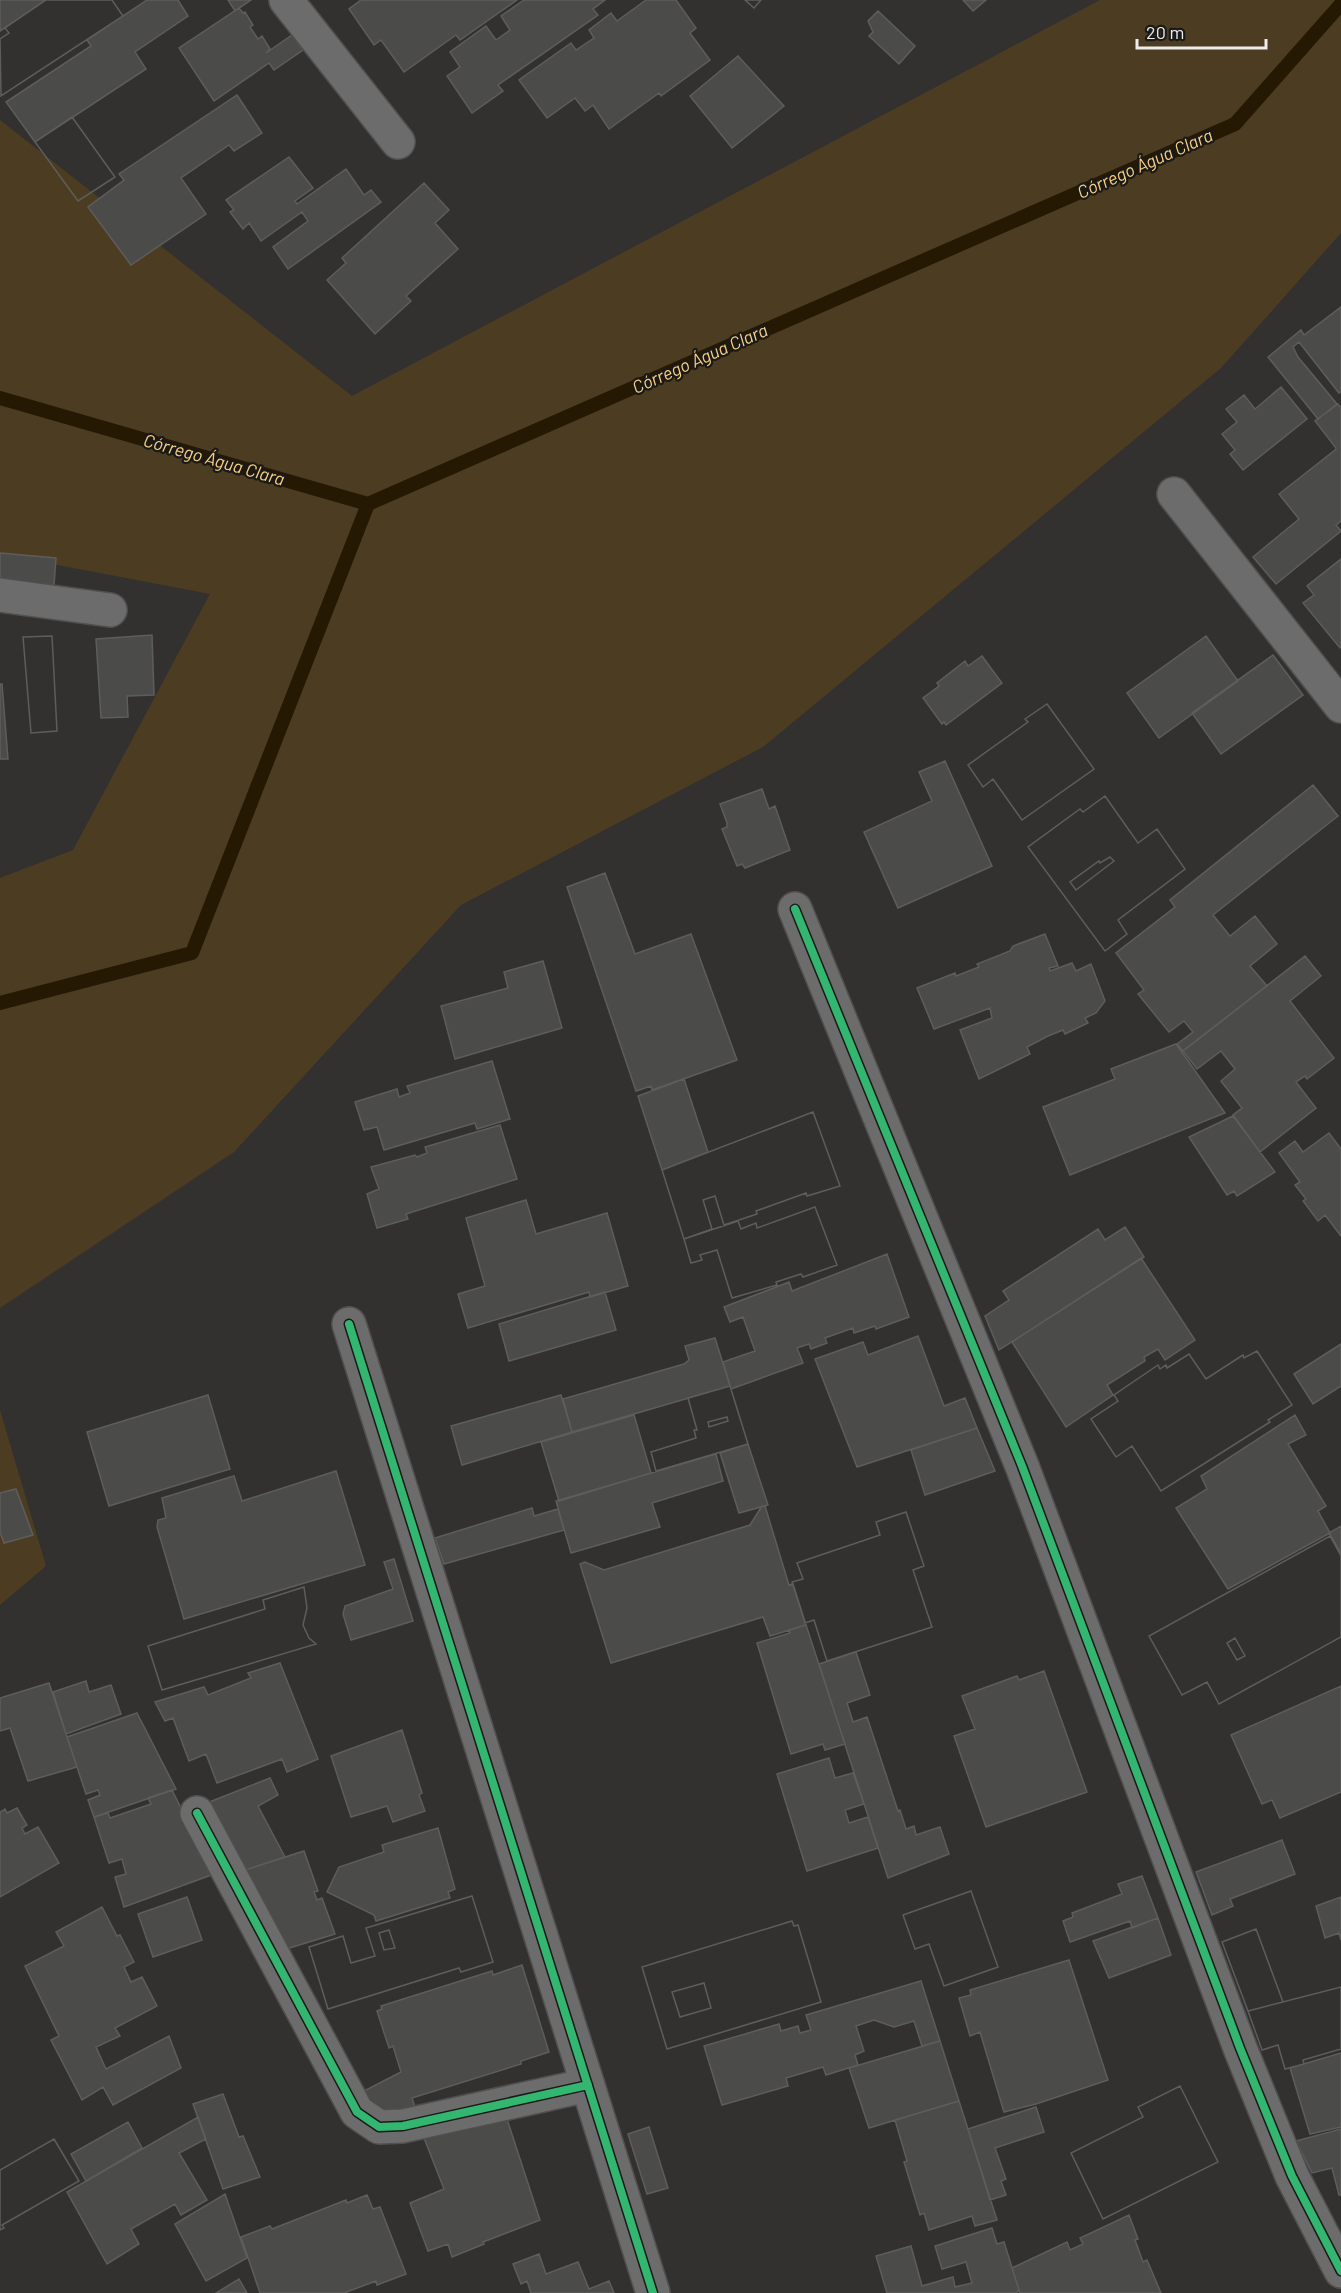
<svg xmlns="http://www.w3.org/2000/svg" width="1341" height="2293" font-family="Barlow,sans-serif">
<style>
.green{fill:#4c3d22}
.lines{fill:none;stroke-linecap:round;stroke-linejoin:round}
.stream{stroke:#261904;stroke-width:14}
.building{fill:#4b4b49;stroke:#5e5d5c;stroke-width:1.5;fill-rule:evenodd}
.street-casing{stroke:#504f4e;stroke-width:36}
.street{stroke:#6d6c6d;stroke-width:33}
.cycleway-casing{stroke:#1a1a18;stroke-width:11}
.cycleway{stroke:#33b770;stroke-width:8}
.labels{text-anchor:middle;stroke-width:4.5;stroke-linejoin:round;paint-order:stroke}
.water-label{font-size:18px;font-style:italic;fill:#fdd081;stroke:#1a1a18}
</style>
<rect width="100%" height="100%" fill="#323130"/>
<path class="green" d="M1100,0H1341V233L1221,368L763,747L461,905L234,1152L0,1308V878L73,850L210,594L0,554V120L352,396Z
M0,1410L46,1566L0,1605Z"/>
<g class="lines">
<path class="stream" d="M0,398L368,504L1235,124L1341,4
M0,1003L192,953L368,504"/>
</g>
<path class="building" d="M0,0H46L0,31Z
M46,0H112L123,16L1,96L0,39L9,33L5,28Z
M46,0H112L123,16L1,96L0,39L9,33L5,28Z
M147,0H178L188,16L135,52L146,69L35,142L6,102L91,46L87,40Z
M228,0H251L235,11Z
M361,0H517L460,40L456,35L404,72L381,40L374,45L349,9Z
M524,0H605L593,9L598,15L498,85L503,91L472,113L447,76L460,67L450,52L486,26L496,40L510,30L501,16Z
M646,0H676L696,28L690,33L710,60L661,96L659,93L609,129L593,105L585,111L575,98L547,118L519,80L571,43L576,50L594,38L589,30L611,13L617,21Z
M745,0H761L754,8Z
M745,0H761L754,8Z
M963,0H986L973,11Z
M239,8L243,13L245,12L253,25L250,27L258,39L262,36L270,49L266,53L292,35L303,50L274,70L269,63L214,101L179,48Z
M878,11L915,46L899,64L869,36L873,32L868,21Z
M738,56L784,106L732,148L690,96Z
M237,95L262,133L234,151L229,145L181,178L206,214L131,265L88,207L124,180L119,174Z
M72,117L115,177L78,201L35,142Z
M72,117L115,177L78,201L35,142Z
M289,157L313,188L295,201L297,204L346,169L364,195L371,190L381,202L288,269L273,247L308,221L302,212L261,241L249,223L243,229L230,212L234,210L226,200Z
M424,183L449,210L435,223L458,249L406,296L411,301L375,334L327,280L346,263L342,258Z
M1341,307V391L1339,393L1299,342L1293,347L1298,357L1337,404L1318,419L1268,357L1301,330L1304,335Z
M1281,387L1307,419L1243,470L1230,454L1235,450L1222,434L1237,422L1226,409L1244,395L1255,409Z
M1338,404L1341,408V521L1336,525L1341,531L1276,584L1253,557L1299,519L1279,494L1335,450L1336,448L1315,421Z
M0,553L56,558L54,585L0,581Z
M1341,559V647L1340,648L1303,603L1314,595L1307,586Z
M152,635L154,695L127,696L128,717L101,718L96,639Z
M52,636L57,731L31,733L23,637Z
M52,636L57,731L31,733L23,637Z
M1206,636L1238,681L1159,738L1127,693Z
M1273,655L1303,695L1221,754L1192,713Z
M982,656L1002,683L946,725L944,722L942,724L923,698L939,686L937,683L965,661L968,666Z
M0,684H2L8,759H0Z
M1047,704L1094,769L1022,820L993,779L983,787L968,765L1028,722L1025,719Z
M1047,704L1094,769L1022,820L993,779L983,787L968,765L1028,722L1025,719Z
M945,761L992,866L898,908L864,832L932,801L919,772Z
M1313,785L1338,816L1213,915L1230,936L1255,916L1277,944L1250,966L1267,986L1183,1051L1177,1044L1193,1032L1184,1021L1169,1032L1138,994L1144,990L1116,953L1175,907L1170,900Z
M762,789L769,809L775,806L790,850L745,868L742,864L737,866L722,829L727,827V823L720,804Z
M1105,796L1138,843L1157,829L1185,869L1118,920L1127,934L1105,951L1028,847L1080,809L1083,812ZM1110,857L1114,861L1076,890L1070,882L1099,861L1100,863Z
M1105,796L1138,843L1157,829L1185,869L1118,920L1127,934L1105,951L1028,847L1080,809L1083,812ZM1110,857L1114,861L1076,890L1070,882L1099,861L1100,863Z
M605,873L635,954L691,934L737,1060L652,1090L651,1086L636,1091L567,887Z
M1045,934L1058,966L1049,968L1050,971L1072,963L1076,971L1091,964L1105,1001L1096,1013L1085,1018L1088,1023L1065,1034L1063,1030L1048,1036L1027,1047L1030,1054L979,1079L960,1030L992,1018L990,1008L934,1029L917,988L955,973L956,976L979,967L977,964L1010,951L1013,946Z
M1305,956L1321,976L1290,1001L1334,1058L1307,1079L1305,1076L1296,1082L1316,1108L1260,1152L1233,1115L1242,1108L1221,1081L1235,1069L1221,1051L1197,1069L1183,1051Z
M543,961L562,1028L455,1059L441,1006L508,988L504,972Z
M1176,1044L1225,1113L1070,1175L1043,1107L1115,1079L1111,1069Z
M492,1061L510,1119L477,1129L475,1123L384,1150L377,1127L364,1130L355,1102L397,1089L399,1097L410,1093L407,1086Z
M684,1079L708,1152L662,1170L638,1096Z
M813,1112L840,1186L807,1196L806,1193L756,1211L757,1214L724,1225L715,1196L703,1200L712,1229L684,1239L662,1170Z
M813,1112L840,1186L807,1196L806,1193L756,1211L757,1214L724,1225L715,1196L703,1200L712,1229L684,1239L662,1170Z
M1233,1116L1275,1172L1237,1196L1234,1191L1227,1195L1189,1137Z
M500,1125L517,1179L406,1214L408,1219L377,1228L367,1194L379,1189L371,1167L415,1155L417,1157L427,1153L425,1147Z
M1329,1133L1341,1149V1236L1325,1215L1318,1221L1303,1201L1306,1199L1295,1185L1300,1182L1279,1153L1295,1141L1303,1152Z
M526,1200L536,1234L607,1213L628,1286L590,1297L589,1292L468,1328L458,1294L485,1286L466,1218Z
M815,1207L837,1265L803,1277L801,1274L776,1282L777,1285L732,1298L717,1250L700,1255L702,1260L691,1263L684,1239L738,1221L741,1229L756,1223L757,1228Z
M815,1207L837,1265L803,1277L801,1274L776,1282L777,1285L732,1298L717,1250L700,1255L702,1260L691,1263L684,1239L738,1221L741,1229L756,1223L757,1228Z
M1125,1227L1144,1257L999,1350L985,1316L1009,1300L1003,1291L1098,1229L1105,1240Z
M887,1254L909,1317L876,1329L875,1326L854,1333L853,1328L825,1338L827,1343L811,1349L809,1344L797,1348L803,1363L731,1389L723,1362L755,1351L743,1317L730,1322L724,1307L789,1282L792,1291Z
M1141,1258L1195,1340L1165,1360L1158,1349L1144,1357L1145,1361L1107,1385L1113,1395L1066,1427L1012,1342Z
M605,1292L616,1330L509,1361L499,1324Z
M918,1336L944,1406L965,1398L977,1428L857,1467L815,1359L863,1342L868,1355Z
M715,1338L730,1386L572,1432L563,1399L684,1364L689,1360L685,1346Z
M1341,1344V1386L1313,1404L1294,1374Z
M1257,1351L1292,1405L1268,1420L1270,1422L1161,1491L1132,1446L1116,1457L1091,1419L1118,1401L1114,1395L1158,1365L1160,1369L1166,1365L1167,1368L1189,1354L1206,1379L1243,1355L1244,1358Z
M1257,1351L1292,1405L1268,1420L1270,1422L1161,1491L1132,1446L1116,1457L1091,1419L1118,1401L1114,1395L1158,1365L1160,1369L1166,1365L1167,1368L1189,1354L1206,1379L1243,1355L1244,1358Z
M730,1386L748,1444L656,1471L651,1452L696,1438L694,1430H697L688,1398ZM727,1417L728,1421L709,1427L708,1422Z
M730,1386L748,1444L656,1471L651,1452L696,1438L694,1430H697L688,1398ZM727,1417L728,1421L709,1427L708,1422Z
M208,1395L230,1469L109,1506L87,1432Z
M561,1395L572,1432L462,1465L451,1426Z
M634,1415L651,1473L559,1501L541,1442Z
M1295,1415L1306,1435L1288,1444L1326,1506L1318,1511L1330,1533L1228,1589L1176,1508L1207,1489L1201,1476Z
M977,1428L995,1471L925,1495L911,1450Z
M748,1444L768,1505L739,1513L720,1453Z
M716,1454L723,1481L652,1503L660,1527L571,1553L556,1501Z
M336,1471L365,1565L184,1619L157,1527L158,1520L166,1518L162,1498L234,1476L242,1501Z
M16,1489L33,1535L4,1543L0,1532V1493Z
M762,1506H765L789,1585L793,1584L806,1625L770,1636L763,1617L611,1663L580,1564L585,1562L604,1570L750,1525Z
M532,1508L534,1516L558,1509L564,1530L444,1564L435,1538Z
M906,1512L924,1566L913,1570L932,1627L827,1661L814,1620L805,1623L792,1582L803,1579L797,1563L880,1535L876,1522Z
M906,1512L924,1566L913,1570L932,1627L827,1661L814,1620L805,1623L792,1582L803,1579L797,1563L880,1535L876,1522Z
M1341,1526V1553L1329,1533Z
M1330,1536L1341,1556V1637L1219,1704L1207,1682L1182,1695L1149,1636ZM1235,1638L1245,1656L1237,1660L1227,1643Z
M1330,1536L1341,1556V1637L1219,1704L1207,1682L1182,1695L1149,1636ZM1235,1638L1245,1656L1237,1660L1227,1643Z
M394,1559L413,1621L351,1640L343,1614L345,1606L393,1589L384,1562Z
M304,1587L307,1608L303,1625L309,1638L316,1644L162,1690L148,1646L265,1609L263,1600Z
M304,1587L307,1608L303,1625L309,1638L316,1644L162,1690L148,1646L265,1609L263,1600Z
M806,1625L845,1744L825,1750L823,1744L791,1754L757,1643L790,1633L789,1630Z
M856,1652L870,1695L847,1703L853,1722L867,1717L898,1811L900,1810L906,1829L914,1826L916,1835L940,1827L949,1854L888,1878L819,1664Z
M280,1663L318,1759L287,1772L282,1759L217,1783L206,1754L189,1761L173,1718L165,1721L155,1702L204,1687L208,1695L251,1678L248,1673Z
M1044,1671L1087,1792L986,1827L954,1736L975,1729L962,1696L1017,1676L1019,1680Z
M86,1681L89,1692L111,1685L121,1714L66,1734L53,1692Z
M49,1683L77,1767L28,1781L10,1728L0,1731V1698Z
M1341,1686V1792L1280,1818L1272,1800L1262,1804L1231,1735Z
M137,1713L176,1789L94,1817L88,1800L100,1795L98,1790L86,1794L67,1737Z
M402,1730L422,1793L419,1795L425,1811L393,1822L387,1806L351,1817L331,1756Z
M829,1758L835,1778L853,1773L864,1804L845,1810L849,1823L868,1817L878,1848L807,1871L777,1774Z
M270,1778L278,1795L258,1806L285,1857L242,1871L207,1803Z
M172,1790L214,1874L124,1907L115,1877L126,1874L122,1859L109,1863L94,1817L108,1813L110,1818L151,1804L148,1798Z
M17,1808L27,1825L22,1828L25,1834L38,1827L59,1863L0,1897V1812L5,1809L7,1813Z
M438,1828L455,1889L448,1892L450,1898L376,1921L374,1915L327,1892L339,1867L384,1852L382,1845Z
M1282,1840L1295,1874L1230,1899L1233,1906L1212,1915L1196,1872Z
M304,1851L318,1891L314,1892L317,1900L322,1898L335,1934L283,1950L242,1871Z
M1142,1876L1158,1918L1132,1928L1130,1921L1070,1942L1063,1921L1073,1917L1072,1913L1122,1894L1118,1884Z
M971,1891L998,1967L944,1986L929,1944L915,1949L903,1915Z
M971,1891L998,1967L944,1986L929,1944L915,1949L903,1915Z
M472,1896L493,1962L461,1972L459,1968L328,2009L309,1947L343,1936L351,1963L375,1956L366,1928ZM389,1930L395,1948L384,1950L379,1933Z
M472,1896L493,1962L461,1972L459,1968L328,2009L309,1947L343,1936L351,1963L375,1956L366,1928ZM389,1930L395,1948L384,1950L379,1933Z
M187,1897L202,1940L153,1957L138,1914Z
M1341,1897V1940L1339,1933L1325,1938L1316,1906Z
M102,1907L117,1936L120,1935L134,1962L124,1967L131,1982L142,1977L157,2006L115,2028L120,2036L96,2047L106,2069L169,2036L181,2068L113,2105L103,2087L82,2100L51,2040L59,2036L25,1966L64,1946L56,1932Z
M1158,1918L1171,1955L1109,1978L1093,1941Z
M792,1921L794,1926L798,1925L821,2002L667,2049L642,1967ZM704,1983L711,2008L680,2017L672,1992Z
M792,1921L794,1926L798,1925L821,2002L667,2049L642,1967ZM704,1983L711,2008L680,2017L672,1992Z
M1256,1929L1283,2002L1248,2011L1222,1942Z
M1256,1929L1283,2002L1248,2011L1222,1942Z
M1069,1960L1108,2080L1036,2104L1004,2112L980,2032L970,2036L959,1998L971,1995L970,1990Z
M522,1965L549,2052L521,2061V2064L412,2098L417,2113L380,2124L362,2092L401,2072L393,2046L389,2048L377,2011L382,2009L381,2006L492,1971L493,1975Z
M921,1981L940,2041L922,2046L914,2021L894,2027L874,2020L856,2026L864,2051L855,2055L858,2065L826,2075L823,2067L786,2078L788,2086L722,2105L704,2046L779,2024L781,2031L798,2026L800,2033L811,2030L806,2015Z
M1341,1987V2049L1303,2060L1304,2064L1285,2069L1278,2045L1262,2050L1248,2011Z
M1341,1987V2049L1303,2060L1304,2064L1285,2069L1278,2045L1262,2050L1248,2011Z
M940,2041L959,2101L869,2128L849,2068Z
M1341,2053V2127L1310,2134L1290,2068Z
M1180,2086L1218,2162L1103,2219L1071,2153L1143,2117L1138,2107Z
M1180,2086L1218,2162L1103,2219L1071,2153L1143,2117L1138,2107Z
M223,2094L239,2137L243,2136L260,2177L223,2189L193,2104Z
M959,2101L997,2220L975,2226L972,2216L929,2230L924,2213L920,2215L904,2162L907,2161L895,2120Z
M503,2107L540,2220L483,2242L484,2244L452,2257L448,2244L428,2251L410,2203L444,2189L424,2138Z
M1036,2107L1044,2132L995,2148L1006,2179L1001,2181L1006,2195L990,2200L968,2129Z
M198,2117L206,2139L179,2153L207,2200L181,2215L175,2204L131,2229L139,2244L107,2264L67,2192Z
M128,2122L142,2148L86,2181L71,2154Z
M649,2127L668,2188L647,2194L628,2134Z
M1341,2129V2195H1339L1332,2168L1312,2173L1296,2141Z
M54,2139L79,2181L2,2225L4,2228L0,2230V2170Z
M54,2139L79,2181L2,2225L4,2228L0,2230V2170Z
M225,2194L247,2258L206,2281L175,2224Z
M367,2195L373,2209L380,2207L406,2274L377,2285L376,2281L344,2293H260L241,2237L270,2226L272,2229L346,2200L347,2203Z
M1129,2215L1138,2239L1135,2240L1143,2262L1147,2260L1161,2293H1020L1012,2268L1067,2242L1070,2250L1083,2244L1080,2238Z
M992,2228L997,2244L1004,2242L1019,2290L1016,2293H887L876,2256L911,2246L922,2286L953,2277L955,2287L972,2283L966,2262L942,2269L935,2246Z
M539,2254L546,2274L578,2262L589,2289L609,2281L614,2293H531L527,2281L521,2284L513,2264Z
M239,2279L247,2293H216Z"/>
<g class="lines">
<defs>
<path id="street" d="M286,0L398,142
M1174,494L1341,706
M0,595L110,610
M795,909L1022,1466L1240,2048L1292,2176L1341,2271
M349,1324L653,2293
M197,1813L357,2112L379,2127L403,2126L588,2085"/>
</defs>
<use href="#street" class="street-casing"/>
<use href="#street" class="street"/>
<defs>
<path id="cycleway" d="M795,909L1022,1466L1240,2048L1292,2176L1341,2271
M349,1324L653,2293
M197,1813L357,2112L379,2127L403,2126L588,2085"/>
</defs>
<use href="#cycleway" class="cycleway-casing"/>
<use href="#cycleway" class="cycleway"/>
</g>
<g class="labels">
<g class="water-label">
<text transform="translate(1145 164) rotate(-24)" y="6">Córrego Água Clara</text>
<text transform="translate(700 359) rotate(-24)" y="6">Córrego Água Clara</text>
<text transform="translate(214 460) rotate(16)" y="6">Córrego Água Clara</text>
</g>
</g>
<path d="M1137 39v9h129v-9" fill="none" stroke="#eeedeb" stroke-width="3"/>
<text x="1146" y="39" font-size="18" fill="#eeedeb" stroke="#1a1a18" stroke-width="4.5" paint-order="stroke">20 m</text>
</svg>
